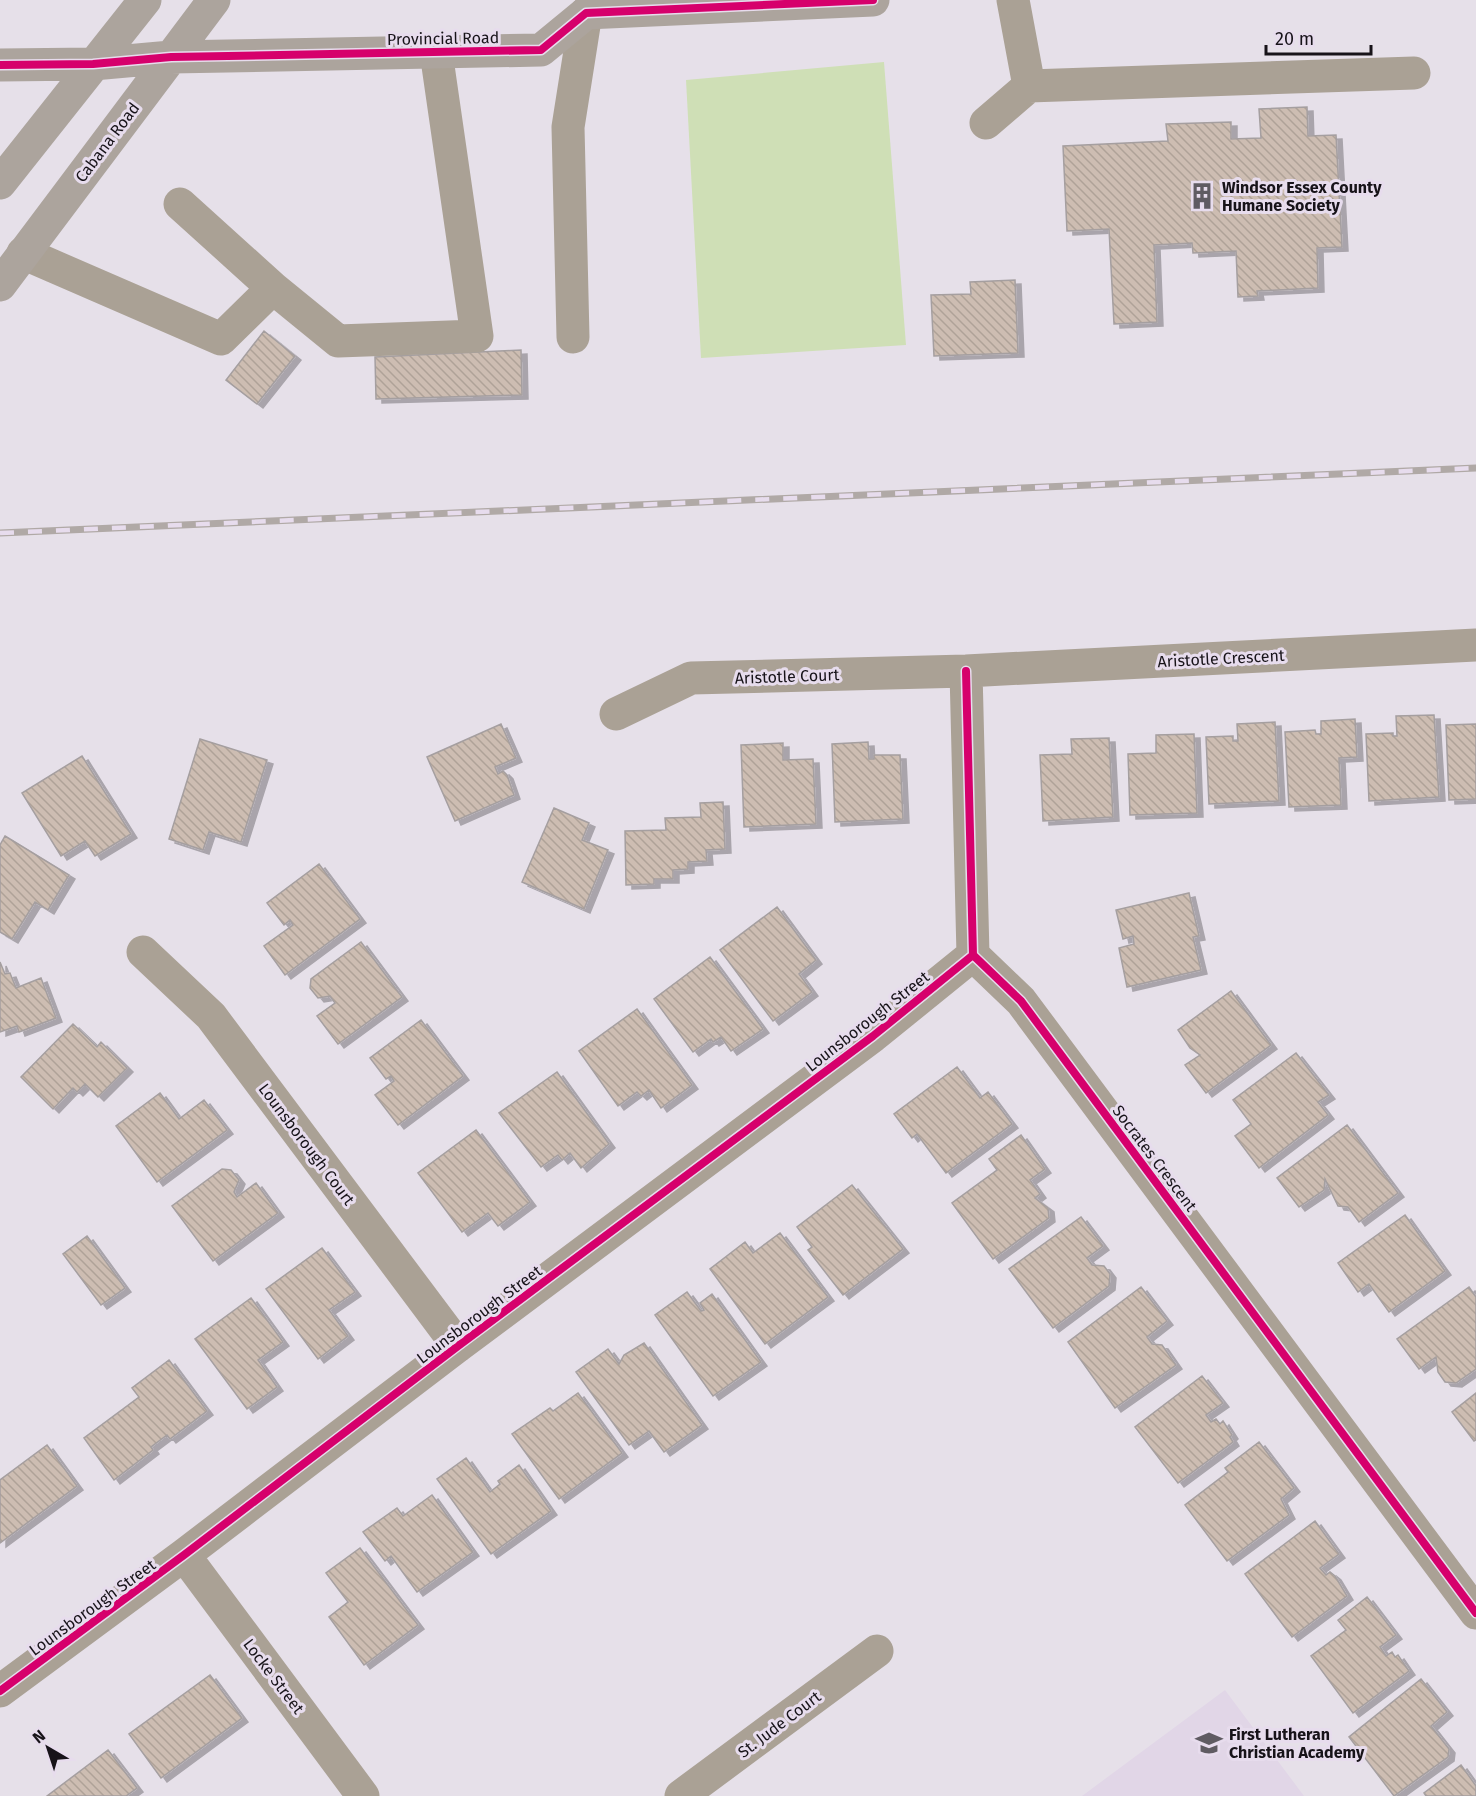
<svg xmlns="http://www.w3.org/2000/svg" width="1476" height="1796" font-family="'Fira Sans',sans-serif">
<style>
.built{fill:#e1d6e7}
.park{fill:#cfdfb6}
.building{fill:url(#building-back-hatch);stroke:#a59fa0;stroke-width:1.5;filter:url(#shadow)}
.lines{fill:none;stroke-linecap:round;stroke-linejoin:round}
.minor{stroke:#aaa195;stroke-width:33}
.major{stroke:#aca49d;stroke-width:33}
.rail-casing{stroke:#b0a9a6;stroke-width:7}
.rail{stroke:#e7dced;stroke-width:4.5;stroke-dasharray:14;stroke-linecap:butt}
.cycleway-casing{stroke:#e7dced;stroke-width:11}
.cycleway{stroke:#d6006c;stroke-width:8}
.labels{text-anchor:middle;stroke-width:6;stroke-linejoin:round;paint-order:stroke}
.street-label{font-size:16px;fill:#171319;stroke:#e7dced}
.poi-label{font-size:16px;font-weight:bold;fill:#171319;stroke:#e7dced;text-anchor:start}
</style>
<defs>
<pattern id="building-back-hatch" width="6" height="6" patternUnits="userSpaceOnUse" patternTransform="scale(1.5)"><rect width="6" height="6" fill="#cdbdb2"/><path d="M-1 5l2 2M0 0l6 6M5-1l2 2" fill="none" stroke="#afa298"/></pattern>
<filter id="shadow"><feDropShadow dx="6" dy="4" stdDeviation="0" flood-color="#0004"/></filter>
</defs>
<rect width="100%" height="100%" fill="#e6e0e9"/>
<path class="built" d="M1225,1690L1304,1796H1082Z"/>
<path class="park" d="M884,62L906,345L701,358L686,80Z"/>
<path class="building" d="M1307,107L1308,136L1336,135L1342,247L1317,248L1318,288L1257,291L1258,296L1238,297L1236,251L1193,253L1192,243L1154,245L1157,322L1114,324L1109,229L1067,231L1063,146L1168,141L1166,124L1231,122V139L1261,138L1259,109Z
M1015,280L1018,353L934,356L931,295L971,294L970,282Z
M264,331L295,356L257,404L226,380Z
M521,350L522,395L376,399L375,357Z
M1434,715L1439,797L1369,801L1366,734L1393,733V736H1397L1396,716Z
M1355,719L1357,757L1339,758L1341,805L1289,807L1285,732L1315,730L1316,734H1321V721Z
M1275,722L1279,801L1209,804L1206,737L1233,736V741H1238L1237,724Z
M501,724L516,758L495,767L498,774L503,771L507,775L514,795L455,821L427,757Z
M1476,724V799L1449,800L1446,725Z
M1194,734L1197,813L1130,815L1128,754L1156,753V735Z
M1109,738L1113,817L1043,821L1040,755L1072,754L1071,739Z
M200,739L267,760L241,842L209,832L203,850L169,839Z
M868,742L869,759H874V755H900L903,819L835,822L832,744Z
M783,743V760L813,759L816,824L744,827L741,745Z
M82,756L131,834L95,856L85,841L61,856L22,793Z
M723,802L725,849L706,850L707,861L688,862V869L673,870V879H654V884L626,885L625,831L666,830L665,818L701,817L700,803Z
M554,808L589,823L582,840L608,850L584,909L522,882Z
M5,836L69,875L48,910L35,902L12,939L0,932V845Z
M319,864L360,919L285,975L264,946L293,925L290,920L284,925L267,903Z
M1189,893L1199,936L1193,937L1201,970L1127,987L1119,948L1134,944L1133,936L1123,939L1116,910Z
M777,907L816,960L799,974L812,992L773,1021L720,950Z
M361,942L402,997L338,1044L317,1016L335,1003L330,996L318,998L310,988L311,979Z
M710,957L763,1029L731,1051L721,1037L713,1042L711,1039L693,1052L654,999Z
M0,962L5,974L10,973L16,988L41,978L56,1018L19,1032L17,1026L0,1032Z
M1231,991L1271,1045L1206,1093L1185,1065L1200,1055L1190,1048L1178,1030Z
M637,1009L692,1085L661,1108L649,1090L641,1096L637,1092L618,1106L579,1051Z
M421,1020L463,1076L398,1125L375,1095L394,1081L391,1076L386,1079L370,1058Z
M73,1024L97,1047L101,1042L127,1068L98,1097L85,1084L77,1092L73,1088L53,1109L21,1077Z
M1296,1053L1329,1095L1318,1102L1328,1115L1259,1168L1235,1136L1251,1124L1233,1100Z
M957,1067L980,1098L988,1092L1012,1124L946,1173L917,1134L912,1138L894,1114Z
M557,1072L609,1144L581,1168L570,1153L562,1160L558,1155L541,1167L499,1113Z
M160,1093L179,1119L204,1100L227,1130L157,1182L116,1126Z
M1347,1125L1398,1193L1359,1222L1348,1207L1338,1206L1325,1179L1324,1190L1299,1207L1277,1178Z
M476,1130L530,1202L498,1226L488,1213L462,1232L418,1173Z
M1021,1135L1045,1169L1030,1180L1040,1194L1035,1198L1048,1208L1049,1218L993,1259L952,1203L997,1170L989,1159Z
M222,1169L231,1170L239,1180L234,1192L237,1197L256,1183L278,1213L213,1261L172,1206Z
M852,1185L903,1249L843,1295L808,1250L812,1247L797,1227Z
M1405,1215L1445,1271L1389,1312L1369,1284L1358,1292L1338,1263Z
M1081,1217L1103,1246L1087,1258L1092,1265L1104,1266L1110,1274L1109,1286L1053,1328L1009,1269Z
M780,1233L828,1297L765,1344L710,1269L745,1242L753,1253Z
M87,1236L125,1288L101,1305L63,1254Z
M322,1248L355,1292L329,1310L348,1336L318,1359L266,1289Z
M1141,1287L1167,1321L1147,1337L1152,1344L1162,1345L1176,1365L1115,1408L1068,1342Z
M1469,1287L1476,1297V1369L1456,1383L1445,1382L1438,1372L1436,1357L1419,1369L1397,1339Z
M687,1292L701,1311L704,1310L700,1303L712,1294L761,1362L713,1396L655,1315Z
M251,1298L283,1342L258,1360L277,1387L247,1409L195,1339Z
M644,1343L702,1425L664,1452L649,1431L629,1445L576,1372L608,1349L619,1364L624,1355Z
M169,1360L207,1411L170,1439L167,1435L151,1447L153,1450L114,1480L84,1438L139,1397L132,1388Z
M1202,1376L1223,1403L1206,1415L1211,1422L1216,1419L1220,1424L1223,1421L1232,1435L1230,1437L1233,1442L1178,1483L1135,1427Z
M578,1393L622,1453L559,1499L512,1434L550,1408L553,1411Z
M1476,1393V1440L1474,1441L1452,1412Z
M1259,1442L1294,1488L1281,1499L1289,1515L1227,1561L1185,1505L1228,1472L1225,1468Z
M47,1445L77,1486L0,1543V1480Z
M466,1458L490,1492L500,1484L498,1481L519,1465L551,1511L491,1554L437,1479Z
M432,1495L473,1552L417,1592L391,1556L385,1561L363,1532L397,1508L403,1516Z
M1315,1521L1339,1554L1320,1568L1326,1575L1330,1572L1335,1576L1347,1596L1292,1637L1245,1574Z
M360,1548L418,1625L364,1665L329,1617L348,1602L326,1573Z
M1367,1597L1396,1635L1380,1647L1386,1656L1392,1652L1395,1657L1398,1655L1409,1671L1353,1713L1311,1656L1346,1630L1338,1620Z
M210,1675L242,1718L161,1778L129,1734Z
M1421,1679L1447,1712L1431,1726L1449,1749L1448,1757L1394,1796L1349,1737Z
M108,1750L137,1788L126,1796H47Z
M1461,1765L1476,1786V1796H1426L1424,1793Z"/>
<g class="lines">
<path class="minor" d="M1013,0L1029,86L1414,73
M986,123L1029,86
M180,204L273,288
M23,253L221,339L273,288L338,341L477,336L436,52
M573,337L568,127L586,13
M966,671L973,955L1021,1001L1476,1613
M616,714L691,678L966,671L1476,645
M143,952L211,1016L458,1346
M184,1555L363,1796
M0,1691L184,1555L458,1346L873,1036L973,955
M681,1796L877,1651"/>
<path class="major" d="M0,65L93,64L171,57L541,50L586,13L873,0
M0,183L145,0
M0,285L214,0"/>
<defs>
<path id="rail" d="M0,533L1476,468"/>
</defs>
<use href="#rail" class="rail-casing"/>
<use href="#rail" class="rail"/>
<defs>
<path id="cycleway" d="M0,65L93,64L171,57L541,50L586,13L873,0
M966,671L973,955L1021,1001L1476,1613
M0,1691L184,1555L458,1346L873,1036L973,955"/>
</defs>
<use href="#cycleway" class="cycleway-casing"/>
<use href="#cycleway" class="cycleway"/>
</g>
<defs>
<symbol id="building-bare" viewBox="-9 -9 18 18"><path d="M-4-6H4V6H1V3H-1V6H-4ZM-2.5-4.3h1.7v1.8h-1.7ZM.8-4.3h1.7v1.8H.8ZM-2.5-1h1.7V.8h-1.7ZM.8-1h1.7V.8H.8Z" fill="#5f5b62" stroke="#e7dced" stroke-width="2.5" paint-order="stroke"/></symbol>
<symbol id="school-bare" viewBox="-9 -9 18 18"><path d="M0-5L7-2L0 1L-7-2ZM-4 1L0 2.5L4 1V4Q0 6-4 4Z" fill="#5f5b62" stroke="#e7dced" stroke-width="2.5" paint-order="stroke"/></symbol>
</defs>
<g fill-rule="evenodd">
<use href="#building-bare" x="1183" y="177" width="38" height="38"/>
<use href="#school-bare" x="1190" y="1724" width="38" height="38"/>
</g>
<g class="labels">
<g class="street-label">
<text transform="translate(443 38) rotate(-1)" y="6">Provincial Road</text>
<text transform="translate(107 142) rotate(-53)" y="6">Cabana Road</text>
<text transform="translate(1221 658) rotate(-3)" y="6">Aristotle Crescent</text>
<text transform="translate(787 676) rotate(-2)" y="6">Aristotle Court</text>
<text transform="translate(867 1021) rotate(-38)" y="6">Lounsborough Street</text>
<text transform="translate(307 1144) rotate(53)" y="6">Lounsborough Court</text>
<text transform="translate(1155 1158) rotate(53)" y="6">Socrates Crescent</text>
<text transform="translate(479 1314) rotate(-37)" y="6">Lounsborough Street</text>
<text transform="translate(92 1607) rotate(-36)" y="6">Lounsborough Street</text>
<text transform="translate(274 1676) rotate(53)" y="6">Locke Street</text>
<text transform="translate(779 1724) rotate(-37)" y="6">St. Jude Court</text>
</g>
<g class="poi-label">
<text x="1222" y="193">Windsor Essex County<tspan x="1222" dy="18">Humane Society</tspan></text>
<text x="1229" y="1740">First Lutheran<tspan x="1229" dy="18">Christian Academy</tspan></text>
</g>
</g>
<g transform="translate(48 1748) rotate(321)" stroke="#e7dced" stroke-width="4.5" paint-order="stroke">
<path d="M0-4.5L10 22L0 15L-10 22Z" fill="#171319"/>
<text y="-9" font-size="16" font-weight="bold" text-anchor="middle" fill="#171319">N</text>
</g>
<path d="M1266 45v9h105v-9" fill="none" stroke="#171319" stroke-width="3"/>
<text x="1275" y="45" font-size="18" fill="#171319" stroke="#e7dced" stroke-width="4.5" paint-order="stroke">20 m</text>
</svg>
